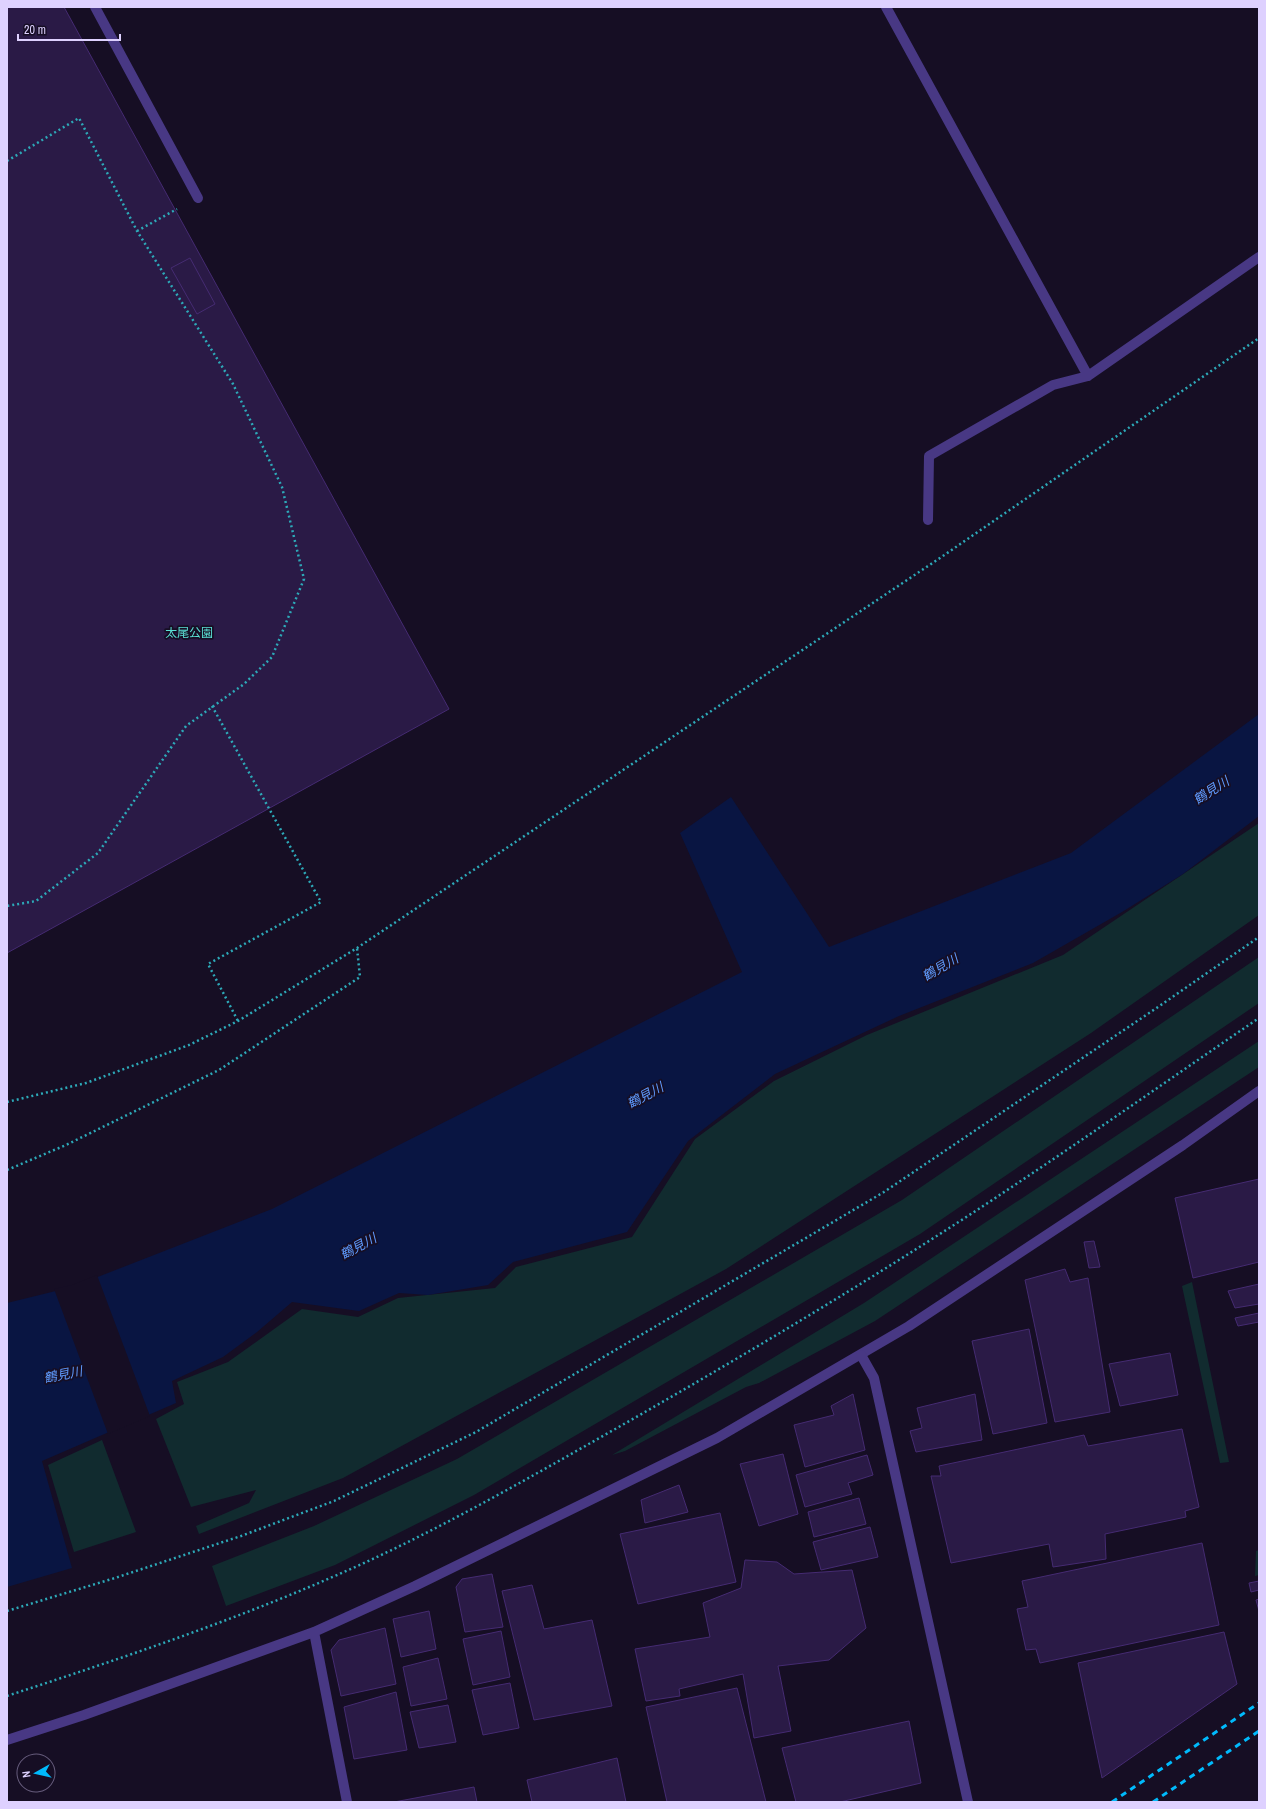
<svg xmlns="http://www.w3.org/2000/svg" width="1266" height="1809" font-family="'Archivo Narrow','Noto Sans JP',sans-serif">
<style>
.green{fill:#112b2f}
.water{fill:#091542}
.pier{fill:#160e24}
.building{fill:#2a1a46;stroke:#452b72}
.lines{fill:none;stroke-linecap:round;stroke-linejoin:round}
.path{stroke:#2da9b8;stroke-width:2.5;stroke-dasharray:2 3;stroke-linecap:butt}
.service{stroke:#483884;stroke-width:10}
.pedestrian{stroke:#483884;stroke-width:10}
.minor{stroke:#483884;stroke-width:10}
.tertiary{stroke:#483884;stroke-width:10}
.rail{stroke:#00bafc;stroke-width:3;stroke-dasharray:6 5;stroke-linecap:butt}
.labels{text-anchor:middle;stroke-width:3.5;stroke-linejoin:round;paint-order:stroke}
.park-label{font-size:12px;fill:#5be1d5;stroke:#160e24}
.water-label{font-size:13px;font-style:italic;fill:#5f9bff;stroke:#160e24}
</style>
<rect width="100%" height="100%" fill="#160e24"/>
<path class="green" d="M1259,823V915L1091,1033L726,1269L343,1478L199,1534L196,1526L249,1503L256,1490L191,1507L156,1419L184,1404L177,1382L228,1362L302,1309L358,1317L398,1298L495,1288L516,1267L632,1237L695,1139L774,1081L867,1035L1063,955Z
M1259,957V1003L920,1234L474,1495L335,1565L226,1606L212,1566L314,1526L457,1459L902,1200Z
M1259,1041V1067L875,1321L759,1383L746,1387L625,1451L612,1455L864,1303Z
M1192,1282L1229,1462L1220,1463L1182,1286Z
M102,1440L136,1532L74,1552L48,1465Z
M1259,1550V1575L1255,1576L1256,1551Z"/>
<path class="water" d="M1259,714V816L1183,874L1122,912L1033,963L899,1016L775,1074L688,1141L627,1232L513,1262L488,1285L428,1295L399,1293L359,1311L292,1302L257,1332L223,1357L172,1381L176,1403L42,1461L72,1568L7,1587V1303L72,1287L272,1209L742,972L680,833L731,797L829,947L1071,853Z"/>
<path class="pier" d="M97,1275L150,1416L108,1434L54,1289L72,1285Z"/>
<path class="building" d="M7,7H64L449,709L7,953Z
M190,258L215,304L197,314L171,268Z
M1259,1179V1262L1193,1278L1175,1198Z
M1094,1241L1100,1267L1089,1268L1084,1242Z
M1065,1269L1070,1282L1088,1278L1110,1412L1055,1422L1025,1280Z
M1259,1284V1304L1235,1308L1228,1291Z
M1259,1313V1322L1238,1326L1235,1318Z
M1029,1329L1047,1423L993,1434L972,1341Z
M1170,1353L1178,1395L1120,1406L1109,1364Z
M853,1394L865,1450L805,1467L794,1425L834,1415L831,1406Z
M975,1394L982,1440L916,1452L910,1431L922,1428L917,1408Z
M1182,1429L1199,1507L1185,1511L1186,1517L1105,1534L1106,1559L1053,1567L1049,1544L951,1563L931,1476H941L939,1466L1084,1435L1088,1446Z
M783,1454L798,1514L759,1526L740,1464Z
M867,1455L873,1475L848,1483L852,1494L805,1507L796,1475Z
M679,1485L688,1512L645,1523L641,1500Z
M859,1498L866,1524L814,1537L808,1512Z
M720,1513L736,1582L638,1604L620,1534Z
M870,1527L878,1557L821,1570L813,1542Z
M1202,1543L1219,1625L1040,1663L1036,1649L1026,1650L1017,1609L1028,1607L1022,1581Z
M745,1560L777,1562L794,1574L852,1570L866,1628L829,1660L778,1666L791,1731L754,1738L743,1674L679,1689L680,1696L646,1701L635,1649L710,1637L703,1603L741,1588Z
M492,1574L503,1627L465,1632L456,1587L462,1579Z
M1259,1581V1590L1251,1592L1249,1583Z
M532,1585L544,1629L592,1620L612,1706L534,1720L502,1591Z
M1259,1599V1611L1256,1600Z
M429,1611L436,1649L401,1657L393,1619Z
M385,1628L396,1684L341,1696L331,1650L339,1640Z
M501,1631L510,1677L473,1685L463,1639Z
M1224,1632L1237,1684L1102,1778L1078,1663Z
M438,1658L447,1699L411,1706L403,1667Z
M510,1683L519,1728L483,1735L472,1690Z
M737,1688L766,1802H667L646,1707Z
M396,1692L407,1750L354,1759L344,1707Z
M448,1705L456,1742L419,1748L410,1712Z
M909,1721L921,1783L840,1802H796L782,1748Z
M617,1758L626,1802H532L527,1780Z
M474,1787L477,1802H394Z"/>
<g class="lines">
<path class="path" d="M7,161L79,118L137,231L233,384L282,487L304,579L272,657L244,684L186,726L98,853L36,901L7,906
M137,231L177,209
M212,706L321,902L208,964L238,1021
M7,1102L86,1083L189,1045L238,1021L357,948L940,558L1259,338
M7,1170L66,1145L219,1070L360,977L357,948
M7,1611L115,1578L241,1536L334,1501L476,1432L884,1192L1158,1007L1259,937
M7,1696C128,1656 248,1616 364,1563C451,1523 534,1475 617,1428C738,1359 857,1288 974,1212C1070,1149 1164,1083 1259,1018"/>
<path class="service" d="M886,7L1088,376
M928,520L929,456L1053,385L1088,376L1259,257"/>
<path class="pedestrian" d="M95,7L198,198"/>
<path class="minor" d="M314,1632L347,1802
M7,1740L84,1715L314,1632L415,1586L717,1438L909,1326L1183,1145L1259,1091"/>
<path class="tertiary" d="M861,1355L874,1378L968,1802"/>
<path class="rail" d="M1112,1802L1259,1703
M1153,1802L1259,1731"/>
</g>
<g class="labels">
<g class="park-label">
<text x="189" y="637">太尾公園</text>
</g>
<g class="water-label">
<text transform="translate(1211 790) rotate(-33)" y="5">鶴見川</text>
<text transform="translate(940 967) rotate(-31)" y="5">鶴見川</text>
<text transform="translate(645 1095) rotate(-28)" y="5">鶴見川</text>
<text transform="translate(358 1246) rotate(-28)" y="5">鶴見川</text>
<text transform="translate(63 1374) rotate(-11)" y="5">鶴見川</text>
</g>
</g>
<rect width="1266" height="1809" fill="none" stroke="#ded1ff" stroke-width="16"/>
<g transform="translate(36 1773) rotate(262)"><circle r="19" fill="#160e24" stroke="#665c7c"/>
<path d="M0-3L7 15L0 10L-7 15Z" fill="#00bafc"/>
<text y="-6" font-size="11" font-weight="bold" text-anchor="middle" fill="#ded1ff">N</text>
</g>
<path d="M18 34v6h102v-6" fill="none" stroke="#ded1ff" stroke-width="2"/>
<text x="24" y="34" font-size="12" fill="#ded1ff" stroke="#160e24" stroke-width="3" paint-order="stroke">20 m</text>
</svg>
